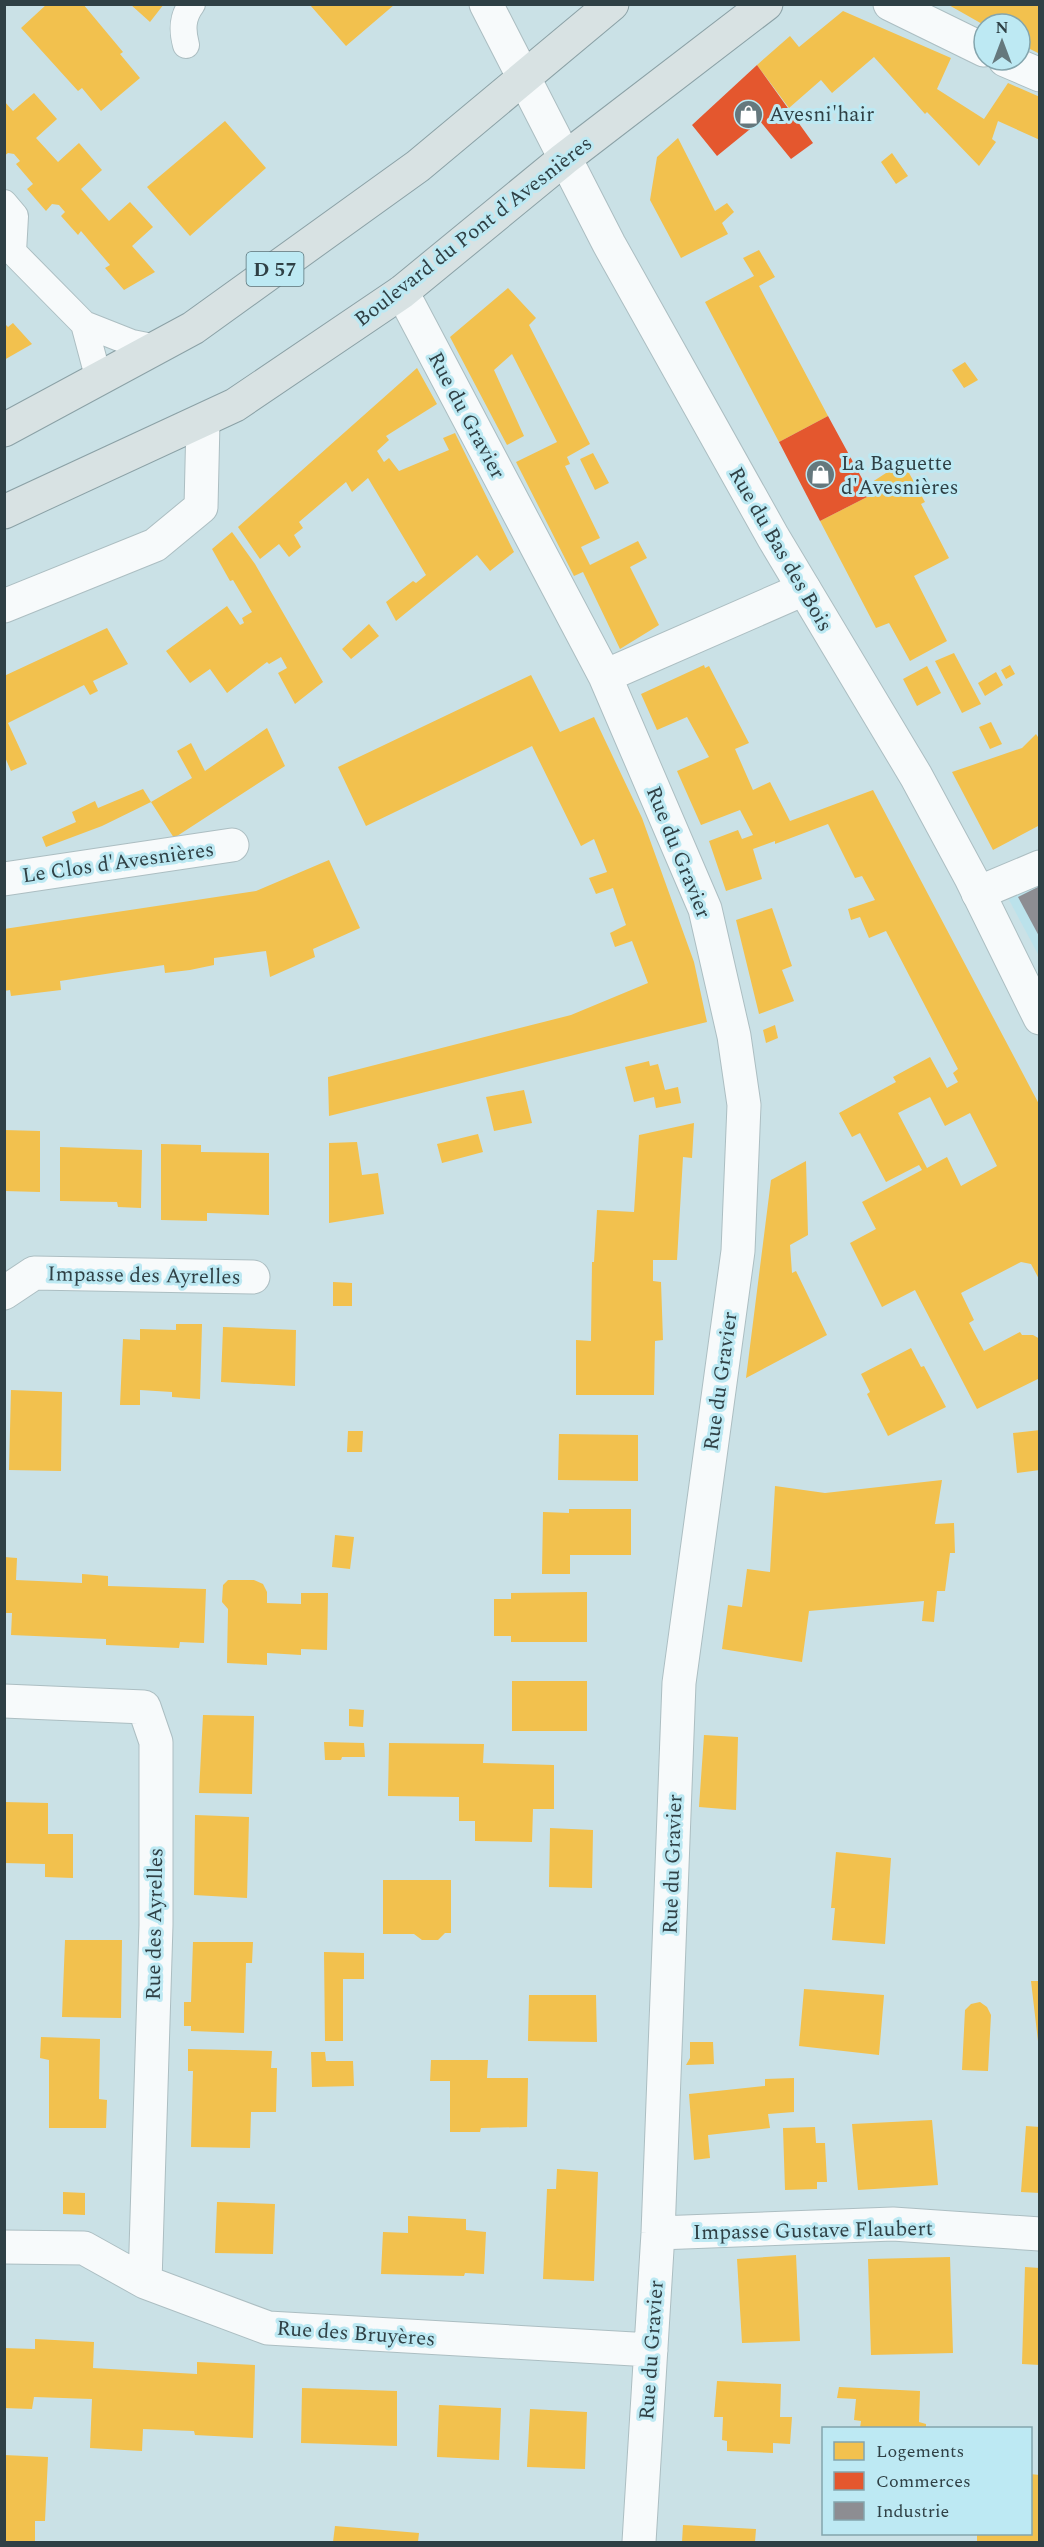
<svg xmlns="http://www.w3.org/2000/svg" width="1044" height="2547" font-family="Spectral,serif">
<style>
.built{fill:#bbe2eb}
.homes{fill:#f2c14e;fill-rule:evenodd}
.shops{fill:#e4572e}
.industry{fill:#8d8d92}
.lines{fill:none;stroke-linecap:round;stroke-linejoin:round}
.service-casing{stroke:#acbec2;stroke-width:28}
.minor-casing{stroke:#acbec2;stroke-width:35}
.tertiary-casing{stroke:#acbec2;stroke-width:35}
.primary-casing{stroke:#8ba1a6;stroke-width:35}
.service{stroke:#f7fafb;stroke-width:26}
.minor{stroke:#f7fafb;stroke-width:33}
.tertiary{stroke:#f7fafb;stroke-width:33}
.primary{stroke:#d8e2e3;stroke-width:33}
.labels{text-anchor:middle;stroke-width:6;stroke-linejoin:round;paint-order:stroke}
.shield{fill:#bde9f3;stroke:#5a7379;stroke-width:1.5}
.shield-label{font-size:20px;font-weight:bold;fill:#2f4045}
.poi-label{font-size:21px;fill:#2f4045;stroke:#bde9f3;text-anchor:start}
.street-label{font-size:21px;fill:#2f4045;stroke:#bde9f3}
</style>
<rect width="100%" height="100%" fill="#cae1e6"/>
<path class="built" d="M1039,879V956L1007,896Z"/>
<path class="homes" d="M47,4H83L123,52L120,54L140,78L101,111L82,88L78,91L21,28Z
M130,4H164L150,22Z
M947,4H1040V54L1020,44V24L984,25Z
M310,5H394L346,46Z
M843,11L951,58L937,89L984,119L1008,83L1040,97V140L998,121L992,139L996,142L979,166L927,112L925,114L874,57L832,93L821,80L789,108L757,65L790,36L799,47Z
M34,93L57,119L36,138L58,162L79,143L102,170L81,189L109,221L130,202L153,227L132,246L155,272L124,290L105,268L110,265L81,231L78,235L61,216L65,212L59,205L52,204L46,211L27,189L33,184L16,164L20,161L14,154L8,153L4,156V101L13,111Z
M225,121L266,168L190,236L147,187Z
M678,138L715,211L727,203L734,212L722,223L728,234L681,258L650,200L657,157Z
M892,153L908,176L896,184L881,162Z
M759,250L775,277L759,286L828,416L779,442L705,302L754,276L743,258Z
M508,288L536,318L529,325L590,444L567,457L570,464L565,466L600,538L581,547L590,565L638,541L647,558L630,567L659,625L620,649L583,572L574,576L516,462L557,442L512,354L494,370L524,436L507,445L450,337Z
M4,323L8,327L13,323L32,344L4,360Z
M965,362L978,380L964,388L952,370Z
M417,368L437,404L386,436L389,440L377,451L384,462L389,458L399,471L449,450L443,438L455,433L514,552L490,571L477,555L396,621L386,602L413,581L416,583L426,575L368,478L352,492L346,482L299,522L303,528L294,535L301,547L289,557L279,544L260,559L238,527Z
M593,453L609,483L595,490L580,459Z
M903,462L925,502L921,504L949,558L914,576L947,641L910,661L889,623L876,628L820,521L871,495L866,486Z
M232,532L255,564L323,682L295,704L278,673L287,668L281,657L269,664L267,662L227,693L210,669L190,683L166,651L227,606L240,625L244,623L242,618L252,612L233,580L230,581L212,549Z
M369,624L379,636L351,659L342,649Z
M107,628L128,664L93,681L98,691L90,695L84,685L8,723L27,764L11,771L4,755V676Z
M954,653L981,704L962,713L935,661Z
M704,665L705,668L709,666L749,743L735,749L753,790L770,782L790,821L873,790L1040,1106V1281L1031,1264L1021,1262L961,1293L974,1320L969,1323L984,1351L1020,1332L1022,1335H1033L1040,1339V1378L977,1409L915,1290L882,1307L850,1243L876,1229L862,1202L922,1170L919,1165L886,1182L860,1133L852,1137L839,1113L896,1082L893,1077L930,1057L947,1088L958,1082L953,1073L958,1069L886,931L869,938L860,917L851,920L848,909L875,900L862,876L855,878L828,824L775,844V841L753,849L762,879L726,891L709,841L738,830L742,839L753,835L740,810L701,825L677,771L709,757L687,717L657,730L641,694ZM930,1097L945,1126L970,1113L997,1166L961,1186L947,1157L927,1168L898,1113Z
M1010,665L1015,674L1006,679L1001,670Z
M927,666L941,693L917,706L903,679Z
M996,672L1003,685L985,696L978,683Z
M531,675L560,732L594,717L642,818L694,962L707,1022L329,1116L328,1077L571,1015L648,983L632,941L615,947L610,933L626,925L613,888L596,894L589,878L607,872L594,839L581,846L532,746L366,826L338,767Z
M991,722L1002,744L990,749L979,727Z
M267,728L285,766L174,838L151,802L102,826L46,847L42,837L76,822L72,812L95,801L98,808L143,789L151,802L192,778L177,751L191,743L205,771Z
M1036,734L1040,740V825L993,850L952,772L1022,748Z
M329,860L360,928L313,949L315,957L270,977L266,951L214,958V965L190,970L165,973L164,965L60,981L61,990L11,996L10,990L4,991V929L256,891Z
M772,908L792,966L782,970L794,1001L759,1014L736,920Z
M775,1025L778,1038L766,1043L763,1030Z
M649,1061L650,1066L658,1064L665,1090L678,1087L681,1103L656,1108L654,1097L634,1102L625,1067Z
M524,1090L532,1123L494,1131L486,1097Z
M694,1123L692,1158L683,1157L677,1260H653V1281L661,1282L663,1340L655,1341L654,1395H576V1340L591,1341L592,1262H594L597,1210L634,1212L639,1135Z
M4,1130L40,1131V1192L4,1191Z
M478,1134L483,1152L442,1163L437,1144Z
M357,1142L362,1175L378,1173L384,1214L329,1223V1143Z
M161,1144L201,1145V1152L269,1153V1215L207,1213V1221L161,1220Z
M60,1147L142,1150L141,1208L118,1207L117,1202L60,1201Z
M806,1161L808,1235L790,1245L792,1273L796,1271L827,1335L746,1378L771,1180Z
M333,1282L352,1283V1306H333Z
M176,1324H202L200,1399L172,1397V1392L140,1390V1405H120L123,1339L140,1340V1329L176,1330Z
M223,1327L296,1330L295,1386L221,1382Z
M911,1348L921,1367L924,1366L946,1407L888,1436L867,1394L870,1392L861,1374Z
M11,1390L62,1392L61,1471L9,1470Z
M1040,1430V1470L1017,1473L1013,1433Z
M348,1431H363L362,1452H347Z
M559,1434L638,1435V1481L558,1480Z
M942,1480L935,1524L954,1523L955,1553H950L945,1591H937L934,1622L922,1621L924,1601L809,1611L802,1662L722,1649L728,1605L742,1607L747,1569L770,1572L775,1486L825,1493Z
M569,1509H631V1555H570V1574H542L543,1512L569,1513Z
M335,1535L354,1537L350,1569L332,1567Z
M4,1557L17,1558L16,1580L82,1583V1574L108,1576V1586L206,1589L204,1643L180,1642L179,1648L106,1645V1639L11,1635L12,1613H4Z
M228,1580H254L263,1584L267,1592V1603L301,1604V1593H328L327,1650L301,1649V1655L267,1653V1665L227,1663L228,1609L222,1602L223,1585Z
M587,1592V1642H511V1636H494V1599H511V1593Z
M512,1681H587V1731H512Z
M349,1709L364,1710L363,1727L349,1726Z
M203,1715L254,1716L252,1794L199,1793Z
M704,1735L738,1737L736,1810L699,1807Z
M324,1742L364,1743L365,1757H342L341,1760H325Z
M389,1743L484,1744L483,1763L554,1765V1809H533L532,1842L475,1841V1821H459V1797L388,1796Z
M4,1802L48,1803V1834H73V1878L45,1877V1864L4,1863Z
M195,1815L249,1817L247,1898L194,1895Z
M550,1828L593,1830L592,1888L549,1887Z
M836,1852L891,1858L885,1944L832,1940L835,1908H831Z
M383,1880H451V1933H445L438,1940H422L414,1934H383Z
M65,1940H122L121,2018L62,2017Z
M193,1942H253L252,1963H246L244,2033L191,2031V2026H184V2002H191Z
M324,1952L364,1953V1979H343V2041H325Z
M1031,1981H1040V2041H1038Z
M804,1989L884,1995L879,2055L799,2046Z
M529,1995H596L597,2042L528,2041Z
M980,2002L987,2007L991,2015L988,2071L962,2070L965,2010L971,2004Z
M41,2037L100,2039L99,2099L107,2100L106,2128H49V2060L40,2058Z
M690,2042H713L714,2064L686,2065L690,2058Z
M188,2049L272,2051L271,2068H277L276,2112H251L250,2148L191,2147L193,2071H188Z
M311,2052H325L326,2061H353L354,2086L312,2087Z
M431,2060H488L487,2078H528L527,2127L481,2128L480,2132H450V2081H430Z
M794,2078V2112L768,2114L770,2128L708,2135L710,2158L694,2160L689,2094L765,2086V2079Z
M932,2120L938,2185L858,2190L852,2124Z
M1026,2126L1040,2127V2193L1021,2192Z
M815,2127L816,2143H825L827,2182H817V2189L785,2190L783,2128Z
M557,2169L598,2172L594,2281L543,2279L547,2189H556Z
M63,2192L85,2193V2215L63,2214Z
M217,2202L275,2204L273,2254L215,2253Z
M408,2216L466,2219V2230L486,2232L484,2274L465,2273L464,2276L381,2274L383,2232L408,2233Z
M796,2255L800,2341L742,2343L737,2259Z
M950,2257L953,2353L871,2355L868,2259Z
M1025,2267L1040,2268V2365L1022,2364Z
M35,2339L94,2342L93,2368L197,2374V2362L255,2365L253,2438L195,2435L194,2431L143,2429L142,2451L90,2448L92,2399L34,2397L32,2409L4,2408V2348L35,2349Z
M717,2381L781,2384L780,2417H792L790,2444L773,2443V2453L727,2451V2441L722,2440L723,2417H714Z
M839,2387L920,2391L919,2422L926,2424V2428H860L861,2421L854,2420L856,2399L837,2398Z
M302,2388L397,2391V2446L301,2443Z
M439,2405L501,2408L499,2460L437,2457Z
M530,2409L587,2412L585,2469L527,2467Z
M4,2455L48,2457L45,2521H35V2542H4Z
M1030,2474L1040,2475V2542H977V2534H1030Z
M683,2525L756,2529L755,2542H682Z
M335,2526L419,2533L418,2542H333Z"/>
<path class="shops" d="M757,65L813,143L791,159L760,121L717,156L692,125Z
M828,416L871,495L820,521L779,442Z"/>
<path class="industry" d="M1040,886V938L1018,897Z"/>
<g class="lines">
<defs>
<path id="service" d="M186,45C182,30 182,17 192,4
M4,203L15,216L13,252L84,324L132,343L157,348
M84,324L99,380"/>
<path id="minor" d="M890,4L984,50
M1005,60L1040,75
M402,292L605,676L705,909L734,1036L744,1105L738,1251L679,1683L658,2233L639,2542
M4,606L155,545L201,507L203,422
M605,676L804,589
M4,879L232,845
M978,893L1040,867
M4,1293L34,1273L253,1277
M4,1701L144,1707L156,1742V1925L145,2282
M658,2233L893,2224L1040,2234
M4,2247L84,2248L145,2282L268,2328L651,2350"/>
<path id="tertiary" d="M486,4L609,244L773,537L916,776L971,878L1040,1018"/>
<path id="primary" d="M4,430L193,328L418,166L612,4
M4,512L235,405L402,292L564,159L766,4"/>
</defs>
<use href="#service" class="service-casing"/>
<use href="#minor" class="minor-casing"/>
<use href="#tertiary" class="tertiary-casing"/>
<use href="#primary" class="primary-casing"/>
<use href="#service" class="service"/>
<use href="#minor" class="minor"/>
<use href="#tertiary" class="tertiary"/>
<use href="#primary" class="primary"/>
</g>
<defs>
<symbol id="shop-disc" viewBox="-11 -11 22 22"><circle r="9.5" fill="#65787d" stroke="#bde9f3"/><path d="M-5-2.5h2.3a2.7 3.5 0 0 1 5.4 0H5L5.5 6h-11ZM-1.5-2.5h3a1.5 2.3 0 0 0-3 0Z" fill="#fff"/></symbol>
</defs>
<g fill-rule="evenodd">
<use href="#shop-disc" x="732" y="98" width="33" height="33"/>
<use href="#shop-disc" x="804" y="458" width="33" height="33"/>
</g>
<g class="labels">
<rect class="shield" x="246.5" y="252" width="57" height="34" rx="4.5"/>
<g class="shield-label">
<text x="275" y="276">D 57</text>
</g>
<g class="poi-label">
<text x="769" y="121">Avesni'hair</text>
<text x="841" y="470">La Baguette<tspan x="841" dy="24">d'Avesnières</tspan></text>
</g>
<g class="street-label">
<text transform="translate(473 231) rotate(-38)" y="7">Boulevard du Pont d'Avesnières</text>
<text transform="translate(467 415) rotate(62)" y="7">Rue du Gravier</text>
<text transform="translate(781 549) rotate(60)" y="7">Rue du Bas des Bois</text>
<text transform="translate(679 852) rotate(68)" y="7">Rue du Gravier</text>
<text transform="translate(118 862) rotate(-8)" y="7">Le Clos d'Avesnières</text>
<text transform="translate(144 1275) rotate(1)" y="7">Impasse des Ayrelles</text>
<text transform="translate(720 1381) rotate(-82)" y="7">Rue du Gravier</text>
<text transform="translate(672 1864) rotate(-88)" y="7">Rue du Gravier</text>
<text transform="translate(154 1924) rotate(-89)" y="7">Rue des Ayrelles</text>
<text transform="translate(813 2230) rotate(-1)" y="7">Impasse Gustave Flaubert</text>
<text transform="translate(356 2333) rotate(4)" y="7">Rue des Bruyères</text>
<text transform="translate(651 2350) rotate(-86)" y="7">Rue du Gravier</text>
</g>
</g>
<rect width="1044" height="2547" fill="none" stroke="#2f4045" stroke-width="12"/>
<rect x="822" y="2427" width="210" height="108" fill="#bde9f3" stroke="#84a5ad" stroke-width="1.5"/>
<rect x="834" y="2442" width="30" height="18" fill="#f2c14e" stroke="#84a5ad" stroke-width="1.5"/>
<text x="876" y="2457" font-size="18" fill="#2f4045">Logements</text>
<rect x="834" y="2472" width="30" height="18" fill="#e4572e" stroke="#84a5ad" stroke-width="1.5"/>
<text x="876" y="2487" font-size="18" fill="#2f4045">Commerces</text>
<rect x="834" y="2502" width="30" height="18" fill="#8d8d92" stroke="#84a5ad" stroke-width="1.5"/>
<text x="876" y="2517" font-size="18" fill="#2f4045">Industrie</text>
<g transform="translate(1002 42)"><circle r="28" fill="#bde9f3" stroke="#84a5ad" stroke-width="1.5"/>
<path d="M0-4.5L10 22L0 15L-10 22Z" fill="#65787d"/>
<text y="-9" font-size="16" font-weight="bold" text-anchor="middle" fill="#2f4045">N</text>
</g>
</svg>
